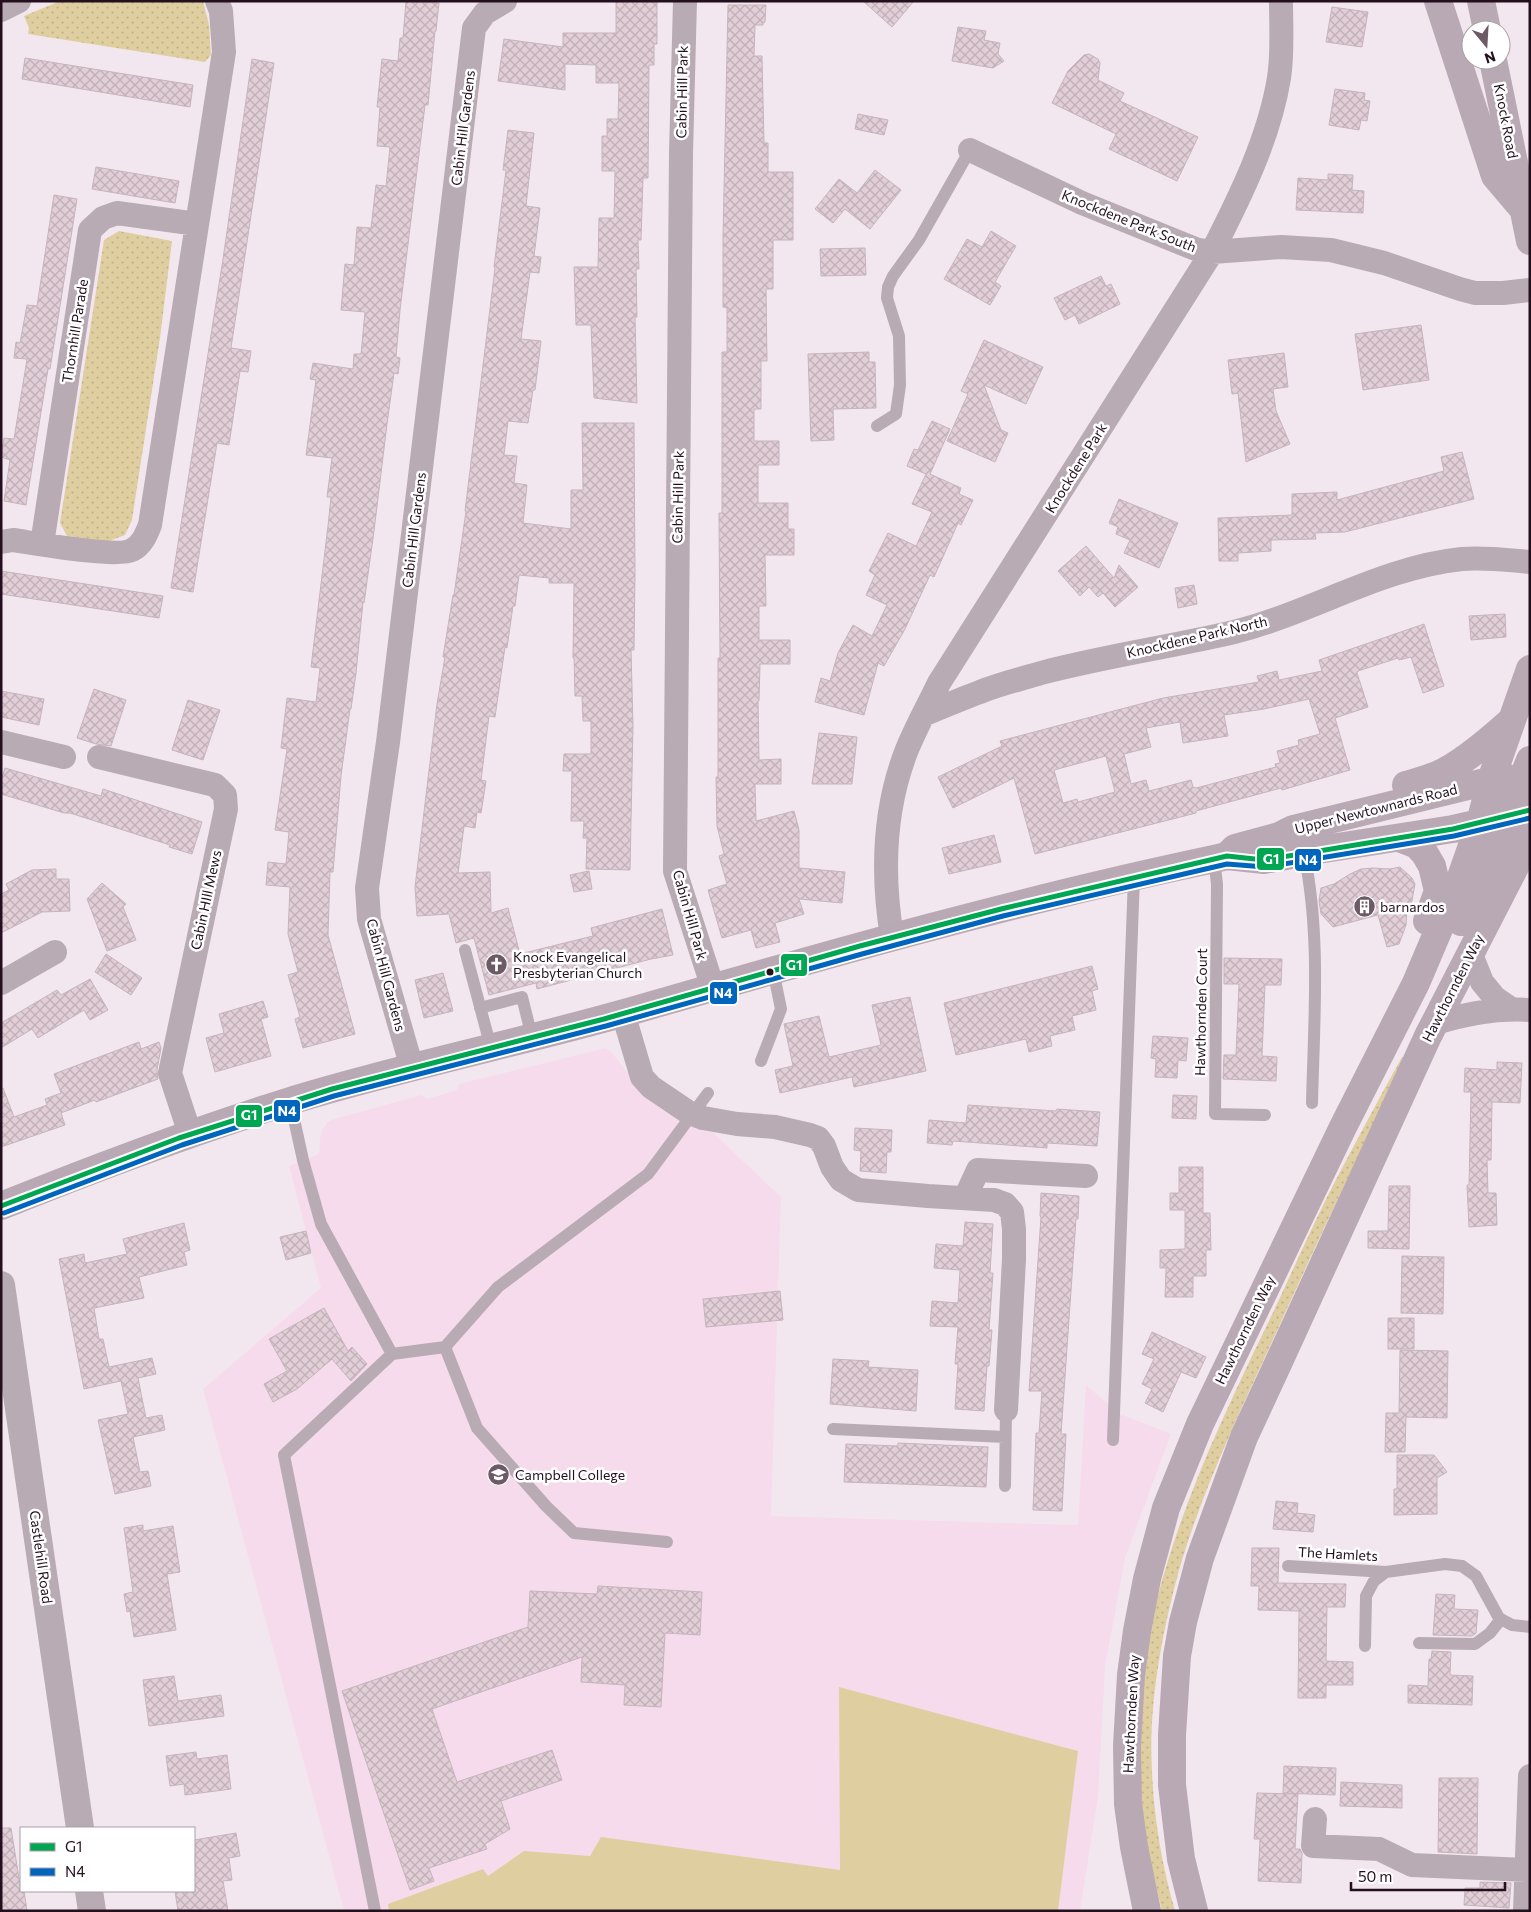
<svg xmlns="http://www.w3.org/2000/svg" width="1531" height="1912" font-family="Commissioner,sans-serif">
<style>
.built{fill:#f6dbed}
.grass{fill:url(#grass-dots)}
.green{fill:#dfcfa0}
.building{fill:url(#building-cross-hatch);stroke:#c6b4bc;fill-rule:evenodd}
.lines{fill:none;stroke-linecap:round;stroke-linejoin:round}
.service{stroke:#b8abb4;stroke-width:12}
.minor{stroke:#b8abb4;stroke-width:24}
.tertiary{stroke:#b8abb4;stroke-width:28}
.trunk{stroke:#b9a9b4;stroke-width:28}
.bus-1-casing{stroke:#fff;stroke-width:9}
.bus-2-casing{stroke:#fff;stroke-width:9}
.bus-1{stroke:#00a651;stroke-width:5}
.bus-2{stroke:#0065bd;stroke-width:5}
.bus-dot{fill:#230f1e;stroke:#fff;stroke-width:2}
.labels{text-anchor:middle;stroke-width:5;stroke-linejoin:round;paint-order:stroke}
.street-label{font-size:14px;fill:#230f1e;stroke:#fff}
.poi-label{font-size:14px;fill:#230f1e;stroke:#fff;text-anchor:start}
.line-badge{stroke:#fff;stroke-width:2}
.badge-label{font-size:14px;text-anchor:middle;font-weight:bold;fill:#fff}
</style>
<defs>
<pattern id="grass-dots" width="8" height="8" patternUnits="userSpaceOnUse" patternTransform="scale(1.25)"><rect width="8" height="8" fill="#dfcfa0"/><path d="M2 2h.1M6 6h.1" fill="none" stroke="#bfb189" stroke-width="1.8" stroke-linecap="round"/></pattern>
<pattern id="building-cross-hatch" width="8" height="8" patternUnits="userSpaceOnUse" patternTransform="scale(1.25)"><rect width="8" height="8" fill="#e1ced6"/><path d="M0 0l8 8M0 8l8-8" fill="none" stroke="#c1b0b7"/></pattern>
</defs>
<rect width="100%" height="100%" fill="#f3e7ef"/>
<path class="built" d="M606,1048L613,1054L645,1095L704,1124L781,1197L771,1516L1078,1525L1086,1385L1120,1414L1171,1434L1125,1558L1105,1667L1098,1797L1080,1911H344L203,1389L321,1288L289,1166L319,1154L321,1132L327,1123L334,1119L421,1095L427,1099L457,1090L459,1084Z"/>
<path class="grass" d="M60,1H203L209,25L211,55L205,62L28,34L29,28L24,16Z
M119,231L172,241L160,338L132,520L125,535L109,541L69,540L60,523L104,240Z
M1402,1057L1408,1058C1361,1148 1318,1240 1276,1333C1242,1407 1206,1482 1182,1560C1163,1626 1148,1703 1152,1772C1154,1818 1162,1866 1175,1911H1162C1153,1874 1143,1836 1141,1799C1137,1743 1139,1684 1150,1630C1172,1524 1219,1424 1266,1327C1291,1275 1314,1221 1341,1170C1361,1132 1381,1095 1402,1057Z"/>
<path class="green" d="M839,1687L1078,1751L1058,1911H389L388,1904L483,1869L488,1876L524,1851L590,1856L601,1837L840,1870Z"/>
<path class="building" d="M406,1L439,3L436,31H435L428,105H425L400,310L396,357L400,358L398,374L394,373L387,424L374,531L364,603L363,602L356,673L351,709H350L341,776L333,872H330L328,935L355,1034L303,1048L295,1019L300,1017L288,975L298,972L288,934L290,887L266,885L268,862L286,864L289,832L275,830L287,749L281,748L287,698L316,702L320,668L311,667L328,526L331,497H327L332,458L306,455L316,380L310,379L313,363L353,369L354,354H361L365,312L341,310L345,264L354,265L357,227L371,228L376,185L386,186L390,147L377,146L380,107H377L382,59L398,61L400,38H403Z
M616,1L657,2V44H654V65H649L648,178H643L641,240H638L639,269H636L637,317H635L637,403L594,398L591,325H576L574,267H598L599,218H614L615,171H602V136H607V119H618L619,83H596V65L565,64V90L498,81L504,39L563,47V33H616Z
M863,1H914L892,27Z
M728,5H766L765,22L763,23V25H755L754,56H762L764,143H768V172H793V240H773V289H766L767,361H761V409H754V441H779V465H758V503H788V529H794V555H765L766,606H759V640H790V664H760L759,701H758L759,760L781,759V784H755L756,821L794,811L799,830V868L845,872L842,903L799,899L804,914L775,923L780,942L756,948L751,930L722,938L708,890L727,884L719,856L724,854L717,826L716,777H718V658H720L719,513H722V352H727V308L723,307V236Z
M1332,7L1368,12L1362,47L1326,42Z
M958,27L986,31L984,40L1000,43L998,54L1004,61L993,68L952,61Z
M1089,54L1098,59L1100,63L1098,80L1124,93L1120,101L1198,137L1177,181L1109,149L1116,134L1052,103L1068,71L1084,55Z
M25,58L193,85L190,107L22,79Z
M252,59L274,63L231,348L251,351L248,372L240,371L229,445L217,443L193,592L171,588L223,259Z
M1335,89L1365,93L1364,100L1370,101L1367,121L1361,120L1359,130L1329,125Z
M858,114L888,120L884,135L855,129Z
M508,130L534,133L526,206L540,208L534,256L541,257L539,273L530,272L521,339L541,341L535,390H533L528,423L508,421L504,455L517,456L514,483L527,485L523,523L571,529V490H583L582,423H634L635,574L634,650H631L633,726L630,870L586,869L587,838H583L584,821H571L572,771H563L564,754H591V721H583L582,696H575L574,658H573L574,583H549V578L519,575L515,606H513L507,648L505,647L495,717L489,716L481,780L486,781L481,813L477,812L475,828L464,826L458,873L490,872L491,913L508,908L520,954L593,936L591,928L662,909L673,955L651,959L537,989L536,983L489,995L474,938L456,943L449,914L417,916L415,887L437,704L445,657H443L453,595H454L466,511H465L495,268L494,267L506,170H503Z
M96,167L179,181L175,203L92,189Z
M875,170L901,190L870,229L845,209L833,223L815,209L839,179L857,193Z
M1328,174L1353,175L1352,190L1364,191L1363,213L1296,210L1298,178L1328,180Z
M54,195L77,199L50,369H48L26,505L4,501L10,460L1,457L4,438L14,439L27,359L14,358L16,342L20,343L27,305L37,306Z
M991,231L1016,246L995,282L1001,286L990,305L944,279L967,239L982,247Z
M865,248L866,275L821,276L820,249Z
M1101,276L1106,286L1111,284L1120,304L1079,324L1075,315L1065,320L1054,298Z
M1421,325L1429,380L1363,390L1355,334Z
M984,340L1043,367L1026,404L984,385L1001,430L1008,433L995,462L947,441L968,394L961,391Z
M869,352V362H875L876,408L833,409L834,440L811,441L808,354Z
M1284,353L1288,387L1273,389L1276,411L1290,444L1246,462L1238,393L1232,394L1228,360Z
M932,421L950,429L930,474L961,488L959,494L973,500L961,525L958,523L934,577L930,575L905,629L884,666L878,663L864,715L815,702L821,678L830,681L838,653L853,625L872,636L887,605L866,595L875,575L869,571L888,533L916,546L932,512L912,504L926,474L907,466L914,449L918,450Z
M1462,452L1474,499L1345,532L1315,533L1316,539L1271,540V551L1238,553V561H1219L1218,518L1292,515V494L1337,492V500L1444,471L1441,457Z
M1119,499L1178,523L1159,568L1124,553L1130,540L1116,534L1118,527L1109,523Z
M1086,546L1114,578L1119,565L1138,587L1115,607L1103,593L1098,597L1089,587L1080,596L1058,571Z
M1,571L163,596L159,618L1,594Z
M1194,585L1197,604L1178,608L1175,588Z
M1505,614L1506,637L1471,640L1469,616Z
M1424,624L1444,686L1423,693L1411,657L1399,660L1398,658L1358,671L1357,673L1368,707L1335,718L1350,770L1282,790L1281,788L1196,811V813L1035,854L1014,778L953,808L938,777L1002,746L1000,741L1163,698L1259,682L1257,676L1277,671L1279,680L1322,671L1319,660ZM1309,699L1320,734L1298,740L1299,745L1277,751L1280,763L1275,764L1276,767L1196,788L1193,787L1191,780L1149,791L1146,780L1131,784L1124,754L1151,747L1146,728L1180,722L1183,743L1228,736L1224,715L1264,709ZM1106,756L1115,792L1078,802L1077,799L1063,803L1054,770Z
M94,689L126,700L111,746L96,744L77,738Z
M1,691L44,699L39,725L1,717Z
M188,700L220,710L203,760L172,750Z
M819,733L857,737L852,784H812Z
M5,768L101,796L103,789L202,822L192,854L169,847L170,845L70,813H64L1,794V780Z
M994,835L1001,862L949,874L942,848Z
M1400,867L1412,878L1415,884L1411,906L1407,907L1406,925L1399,944L1387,947L1378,915L1333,927L1321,914L1319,901L1321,888L1334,884L1350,874L1361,869L1373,868L1390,869Z
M56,869V879H69L70,911L42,912L1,933V894L9,890L6,884L32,870Z
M589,871L592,889L574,892L570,875Z
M102,883L126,904L123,907L136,940L107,951L87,899Z
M106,954L142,978L131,995L95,972Z
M1224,958L1282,959L1281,985H1265L1262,1056L1277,1057L1276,1081L1223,1079L1224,1055H1236L1239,984H1224Z
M1092,966L1098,989L1092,991L1096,1010L1072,1016L1075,1030L1050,1036L1052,1046L1029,1052L1026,1039L956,1055L944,1003Z
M443,973L453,1011L424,1018L415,980Z
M90,979L108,1010L90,1020L84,1010L38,1038L32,1029L1,1048V1023L57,990L61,995Z
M910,997L926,1071L854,1087L852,1077L780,1093L775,1070L793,1066L784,1024L819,1016L829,1057L881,1045L872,1005Z
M263,1001L268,1017L261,1019L271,1056L215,1072L206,1038L224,1033L219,1014Z
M1153,1036L1188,1038L1186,1061L1178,1060L1177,1078L1155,1077L1156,1059L1151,1058Z
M139,1042L141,1049L159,1042L161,1048L157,1070L158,1079L96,1102L95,1100L61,1113L65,1125L1,1147V1088H3L14,1117L47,1105L45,1099L61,1093L54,1074Z
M1497,1062L1522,1063L1520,1103L1492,1102L1491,1160H1487L1488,1193H1496L1497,1225L1469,1227L1467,1185H1469L1471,1092H1464L1465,1068L1497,1070Z
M1173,1095L1197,1096L1196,1119L1172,1118Z
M968,1105L1056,1111L1057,1109L1100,1112L1097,1146L1047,1143V1148L953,1141L952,1145L927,1143L929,1120L966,1123Z
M855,1128L892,1130L891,1152H887L886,1173L860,1171L861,1151L854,1150Z
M1179,1167H1203V1213H1210L1211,1250H1206V1276H1193V1297H1165L1166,1268H1160V1250L1185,1249V1210H1170V1193H1179Z
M1389,1186H1410L1409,1249L1368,1248V1231H1388Z
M1041,1193L1079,1196L1078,1219H1076L1061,1434H1066L1062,1511L1033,1510L1036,1433H1039L1042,1391H1029L1041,1217L1040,1216Z
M965,1222L993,1224L990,1273H993L989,1330H992L989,1366H987L984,1411L955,1409L958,1364H955L958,1327L930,1326L932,1301L958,1303L960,1270L934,1268L936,1244L963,1246Z
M184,1223L190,1250L184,1252L187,1265L139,1277L144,1298L94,1308L99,1339H103L109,1367L152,1358L156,1374L138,1378L146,1418L162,1415L165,1430L133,1437L140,1472L148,1471L151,1486L115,1494L98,1420L128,1414L121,1381L84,1389L59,1259L84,1254L85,1263L127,1254L123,1239Z
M306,1231L311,1253L286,1260L280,1237Z
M1402,1256L1444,1257L1443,1314L1401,1313Z
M780,1291L783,1320L706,1327L703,1299Z
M324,1308L348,1351L352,1347L367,1364L351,1381L332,1359L297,1389L273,1402L264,1384L287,1371L269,1339Z
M1388,1318H1414V1349H1388Z
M1152,1332L1206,1357L1196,1378L1181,1372L1163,1412L1145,1403L1152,1389L1142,1384L1154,1359L1142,1354Z
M1400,1350L1448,1351L1447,1418L1406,1417L1405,1452H1385L1386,1413H1399Z
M833,1359L869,1361L868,1367L918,1370L916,1411L830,1404Z
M898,1443L988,1447L986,1487L844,1482L846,1444L898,1446Z
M1397,1455H1434L1447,1472L1437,1478V1514L1394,1515V1489H1397Z
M1276,1501L1298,1503L1297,1513L1315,1515L1313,1532L1273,1529Z
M143,1525V1531L173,1526L180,1572L167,1574L176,1630L134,1637L130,1611L127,1612L124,1594L133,1592L124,1528Z
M1252,1548H1279L1278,1583L1346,1584L1345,1607H1327L1326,1661L1353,1662V1685H1326V1698H1298L1299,1611L1258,1610L1259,1586H1251Z
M598,1586L702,1592L700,1635L665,1633L661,1707L624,1705L625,1685L581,1682L582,1657L432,1709L457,1782L552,1750L562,1780L501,1801L510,1829L485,1844L487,1849L429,1868L434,1881L410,1890L342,1691L528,1627L530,1591L597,1594Z
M1436,1594L1455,1595L1454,1609L1478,1610L1476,1633L1472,1636L1433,1635Z
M1432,1651L1451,1652L1450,1675L1473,1676L1472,1705L1408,1703V1685L1428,1686L1429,1659H1431Z
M174,1676L178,1701L221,1695L224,1716L149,1726L143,1680Z
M196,1752L197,1759L227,1755L231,1789L185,1795L184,1784L170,1786L166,1756Z
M1284,1766L1336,1768L1335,1795L1283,1793Z
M1439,1778H1478L1477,1854L1438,1852Z
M1341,1782L1402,1785V1808L1340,1806Z
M1257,1793L1298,1794L1295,1849H1300L1302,1853L1301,1883L1258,1881L1260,1839H1254Z
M1,1828H11L21,1891H24L27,1911H2Z
M236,1833L240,1856L229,1858L232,1880L223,1881L228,1911H178L175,1891H194V1840Z
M1480,1882L1511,1883L1509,1908L1464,1905L1465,1888H1480Z"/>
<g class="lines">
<path class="service" d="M877,426L896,414L900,385L899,336L887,298L888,287L893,276L919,240L970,150
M1304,853C1321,935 1314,1019 1312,1103
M1214,859L1217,884L1215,1114L1265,1115
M465,950L491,1048
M480,1008L522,997L532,1037
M761,1061L781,1009L773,970
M290,1101L303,1160L321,1224L392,1354L284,1455L375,1911
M445,1347L477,1428L546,1506L574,1533L667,1542
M392,1354L445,1347L498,1287L648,1174L708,1093
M833,1429L1005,1437
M1113,1440L1134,877
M1005,1486L1006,1410
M1288,1566L1386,1572L1445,1564L1462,1566L1476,1576L1499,1618L1512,1625L1530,1627
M1419,1643L1475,1644L1490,1633L1501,1619
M1365,1646L1366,1596L1374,1581L1386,1572"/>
<path class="minor" d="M685,1L681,153L675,871L713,988
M1,10L19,1
M970,150L1082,203L1198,250L1212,252L1281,247L1331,250L1384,263L1460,289L1475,293H1503L1530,290
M1,542L13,540C34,543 117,558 132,550C142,545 146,535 150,525L224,52L221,11L217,1
M42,544L90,230L103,218L117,213L197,224
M923,715C942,707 961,699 980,692C1000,684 1021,679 1041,673C1105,656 1170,647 1234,632C1311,613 1382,567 1462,559C1484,557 1507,560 1530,562
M1,742L64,757
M99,757L215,785L225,795L226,809L170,1073L190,1134
M892,937C882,875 883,812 906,752C915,729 928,706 939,683L1212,252C1240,197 1269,139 1279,78C1283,53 1281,26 1281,1
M1470,952L1482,982L1495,998L1511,1009
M1,983L55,952
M623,1013L642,1077L651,1087L688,1112L703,1118L737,1124L775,1127L810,1135L818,1138L824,1146L832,1167L841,1180L858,1190L928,1196L994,1200L1005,1204L1012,1212L1014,1229V1259L1006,1410
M1433,1024C1464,1014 1497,1008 1530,1010
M412,1068L369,919L367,888L388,742L474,28L485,13L505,1
M965,1198L978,1170L1086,1176
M1315,1819L1313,1846L1379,1849L1412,1865L1527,1870
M1525,1911L1530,1776"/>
<path class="tertiary" d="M1,1285L80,1828
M89,1891L92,1911"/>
<path class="trunk" d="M1438,1L1495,176L1523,209
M1481,1L1487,30
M1493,60L1530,241
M1406,785C1416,782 1427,779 1437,775C1459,766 1492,738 1511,721
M1399,838L1417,845L1425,854L1432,866L1438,891L1427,921
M1227,856L1235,848L1279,836L1293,829L1505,777
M1461,922C1477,888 1494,855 1513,822C1518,812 1522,801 1530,792
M1,1206C95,1168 191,1132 287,1102C407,1065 530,1041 649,1006C836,952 1024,899 1214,859L1227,856L1264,860L1318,850L1453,829L1480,823L1519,787L1530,760
M1147,1911L1134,1847L1128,1804L1127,1746L1131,1675L1137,1631L1147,1579L1166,1508L1200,1424L1343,1127L1416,983L1461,877L1480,823L1491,780L1530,669
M1194,1911L1181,1859L1172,1785V1735L1177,1656L1183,1622L1200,1558L1244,1437L1276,1368L1428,1036L1515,867L1530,834"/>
<defs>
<path id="bus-1" d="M1,1206L179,1138L332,1089L604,1019L860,946L1001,909L1227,856L1264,860L1453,829L1530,810"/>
<path id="bus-2" d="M4,1213L182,1145L334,1096L606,1026L862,954L1003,916L1227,864L1265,867L1454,836L1530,818"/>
</defs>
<use href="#bus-1" class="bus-1-casing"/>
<use href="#bus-2" class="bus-2-casing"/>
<use href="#bus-1" class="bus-1"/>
<use href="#bus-2" class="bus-2"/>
</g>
<defs>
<symbol id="building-disc" viewBox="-11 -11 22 22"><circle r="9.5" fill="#6c5b67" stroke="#fff"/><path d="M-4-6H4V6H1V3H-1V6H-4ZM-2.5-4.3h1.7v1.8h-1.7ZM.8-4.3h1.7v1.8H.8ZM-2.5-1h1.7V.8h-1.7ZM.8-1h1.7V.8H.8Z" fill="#fff"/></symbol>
<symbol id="church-disc" viewBox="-11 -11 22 22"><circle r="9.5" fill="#6c5b67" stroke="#fff"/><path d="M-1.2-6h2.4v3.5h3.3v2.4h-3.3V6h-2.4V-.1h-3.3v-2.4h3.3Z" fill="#fff"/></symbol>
<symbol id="school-disc" viewBox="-11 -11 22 22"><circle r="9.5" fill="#6c5b67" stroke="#fff"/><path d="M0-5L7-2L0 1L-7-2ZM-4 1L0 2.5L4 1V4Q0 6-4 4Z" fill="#fff"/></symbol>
</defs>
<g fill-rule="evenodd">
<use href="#building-disc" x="1352" y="894" width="25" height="25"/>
<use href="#church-disc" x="484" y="952" width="25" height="25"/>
<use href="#school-disc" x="486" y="1462" width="25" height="25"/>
</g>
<circle class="bus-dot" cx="770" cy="972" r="4.5"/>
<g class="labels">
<g class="street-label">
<text transform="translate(682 92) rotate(-89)" y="5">Cabin Hill Park</text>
<text transform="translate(1506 121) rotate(79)" y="5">Knock Road</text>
<text transform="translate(463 128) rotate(-83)" y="5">Cabin Hill Gardens</text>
<text transform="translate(1129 221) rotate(22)" y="5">Knockdene Park South</text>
<text transform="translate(75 331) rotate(-81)" y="5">Thornhill Parade</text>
<text transform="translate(1076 468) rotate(-58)" y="5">Knockdene Park</text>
<text transform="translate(678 497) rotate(-89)" y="5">Cabin Hill Park</text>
<text transform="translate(414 530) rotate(-83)" y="5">Cabin Hill Gardens</text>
<text transform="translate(1197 637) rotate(-13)" y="5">Knockdene Park North</text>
<text transform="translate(1376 809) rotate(-14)" y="5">Upper Newtownards Road</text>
<text transform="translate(206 900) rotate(-78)" y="5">Cabin HIll Mews</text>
<text transform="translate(690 915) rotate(74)" y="5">Cabin Hill Park</text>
<text transform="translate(386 975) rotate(75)" y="5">Cabin Hill Gardens</text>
<text transform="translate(1453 988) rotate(-63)" y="5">Hawthornden Way</text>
<text transform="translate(1201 1012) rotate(-89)" y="5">Hawthornden Court</text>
<text transform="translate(1245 1330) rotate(-64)" y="5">Hawthornden Way</text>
<text transform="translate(1338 1554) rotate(3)" y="5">The Hamlets</text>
<text transform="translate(41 1557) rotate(82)" y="5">Castlehill Road</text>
<text transform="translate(1131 1714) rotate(-87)" y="5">Hawthornden Way</text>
</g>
<g class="poi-label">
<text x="1380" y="912">barnardos</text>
<text x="513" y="962">Knock Evangelical<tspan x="513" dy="16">Presbyterian Church</tspan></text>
<text x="515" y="1480">Campbell College</text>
</g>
</g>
<g class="line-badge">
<rect x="1256" y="847" width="29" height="24" rx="5" fill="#00a651"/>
<rect x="1294" y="848" width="28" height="24" rx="5" fill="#0065bd"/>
<rect x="780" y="953" width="28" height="24" rx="5" fill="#00a651"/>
<rect x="709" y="981" width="29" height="24" rx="5" fill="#0065bd"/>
<rect x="273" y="1099" width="28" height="24" rx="5" fill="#0065bd"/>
<rect x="235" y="1104" width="28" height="24" rx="5" fill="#00a651"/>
</g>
<g class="badge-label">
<text x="1271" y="864">G1</text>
<text x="1308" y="865">N4</text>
<text x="794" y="970">G1</text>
<text x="723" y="998">N4</text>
<text x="287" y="1116">N4</text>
<text x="249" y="1120">G1</text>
</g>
<rect width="1531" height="1912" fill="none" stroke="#230f1e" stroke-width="5"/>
<rect x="20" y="1827" width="175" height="65" fill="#ffffff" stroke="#a79fa5"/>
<rect x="30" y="1843" width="25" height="8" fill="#00a651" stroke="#a79fa5"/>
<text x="65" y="1852" font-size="15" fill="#230f1e">G1</text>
<rect x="30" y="1868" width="25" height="8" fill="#0065bd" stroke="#a79fa5"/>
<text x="65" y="1877" font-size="15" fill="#230f1e">N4</text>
<g transform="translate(1486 45) rotate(162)"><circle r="24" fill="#ffffff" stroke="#a79fa5"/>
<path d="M0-4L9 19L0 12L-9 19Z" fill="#6c5b67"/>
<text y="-8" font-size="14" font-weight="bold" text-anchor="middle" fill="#230f1e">N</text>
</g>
<path d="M1351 1882v8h154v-8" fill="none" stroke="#230f1e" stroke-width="2.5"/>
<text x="1358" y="1882" font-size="15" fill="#230f1e" stroke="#ffffff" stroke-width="4" paint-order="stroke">50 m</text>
</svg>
